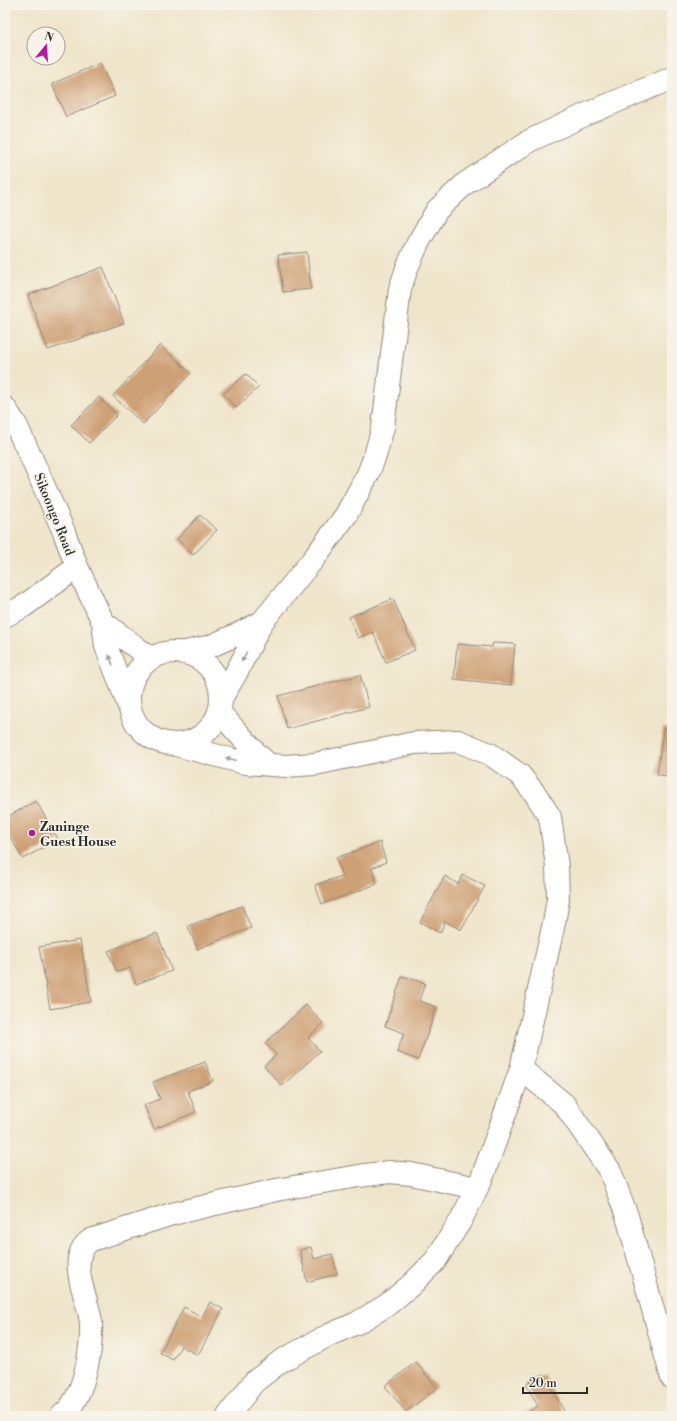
<svg xmlns="http://www.w3.org/2000/svg" width="677" height="1421" font-family="'Libre Bodoni',serif">
<style>
.building{fill:#cea075}
.lines{fill:none;stroke-linecap:round;stroke-linejoin:round}
.street-casing{stroke:#8d887a;stroke-width:24}
.street{stroke:#fff;stroke-width:22}
.oneway{fill:#a0a0a0}
.poi-dot{fill:#b5179e;stroke:#f7f3e8;stroke-width:1.5}
.labels{text-anchor:middle;stroke-width:3.5;stroke-linejoin:round;paint-order:stroke}
.street-label{font-size:13px;fill:#2b2b2b;stroke:#f7f3e8}
.poi-label{font-size:13px;font-weight:bold;fill:#2b2b2b;stroke:#f7f3e8;text-anchor:start}
</style>
<rect width="100%" height="100%" fill="#f7f3e8"/>
<filter id="ink" filterUnits="userSpaceOnUse"><feTurbulence type="fractalNoise" baseFrequency=".025" numOctaves="2"/><feDisplacementMap in="SourceGraphic" scale="8" xChannelSelector="R" yChannelSelector="G"/><feConvolveMatrix kernelMatrix="1 2 1 2 8 2 1 2 1" color-interpolation-filters="sRGB"/></filter>
<filter id="wash" filterUnits="userSpaceOnUse"><feTurbulence type="fractalNoise" baseFrequency=".012" numOctaves="4" result="noise"/><feDisplacementMap in="SourceGraphic" scale="16" xChannelSelector="R" yChannelSelector="G"/><feGaussianBlur stdDeviation="0.9" result="paint"/><feColorMatrix in="noise" values="0 0 0 0 0 0 0 0 0 0 0 0 0 0 0 0 0 1.4 0 .05"/><feComposite in="paint" operator="in"/></filter>
<g filter="url(#wash)">
<rect width="100%" height="100%" fill="#efe5ca"/>
<g id="blocks">
<path class="building" d="M100,63L115,96L66,117L52,84Z
M307,252L311,289L283,292L278,255Z
M103,267L124,323L48,350L28,295Z
M160,345L191,373L143,424L113,396Z
M246,374L259,387L236,408L223,394Z
M99,397L117,415L89,443L71,425Z
M200,515L217,530L193,555L177,539Z
M393,599L415,650L386,662L373,632L358,638L349,617Z
M493,643L515,644L511,685L454,679L457,644L492,647Z
M360,675L369,707L287,729L278,696Z
M663,729L672,730V776L657,775Z
M36,801L58,839L23,859L5,828V818Z
M380,842L386,862L372,868L377,884L322,904L315,885L342,876L336,858Z
M463,875L485,886L461,930L445,921L440,933L420,922L445,876L458,884Z
M242,906L251,928L197,949L188,926Z
M157,933L172,971L136,984L130,968L117,972L108,951Z
M80,940L91,1002L50,1009L39,947Z
M402,976L425,983L419,1001L437,1007L418,1060L397,1052L404,1033L385,1026Z
M306,1005L323,1023L308,1038L320,1051L282,1086L264,1066L276,1055L265,1043Z
M205,1062L213,1081L188,1091L196,1112L154,1129L144,1105L160,1099L153,1082Z
M311,1247L314,1259L332,1254L337,1274L307,1282L300,1250Z
M210,1302L223,1309L198,1355L181,1346L173,1360L160,1353L184,1307L202,1317Z
M416,1362L437,1388L406,1412L385,1386Z
M543,1374L567,1416H524L523,1415L538,1406L526,1384Z"/>
</g>
</g>
<g filter="url(#ink)">
<use href="#blocks" fill-opacity="0" stroke="#8d887a" stroke-width="1"/>
<g class="lines">
<defs>
<path id="street" d="M5,408L16,425L35,466L64,532L77,567L103,622L106,646L130,709
M5,616L24,606L77,567
M103,622L150,658
M129 698a46 46 0 1 1 92 0a46 46 0 1 1-92 0Z
M186,652L211,646L238,634L262,622
M222,697L235,675L262,622L315,557L346,515L368,474L375,456L383,427L400,289L407,268L418,243L437,210L466,183L529,141L589,113L672,78
M220,713L256,753L269,765
M176,745L245,763L285,766L315,764L414,743L458,741L490,754L520,775L536,795L550,817L557,866L558,899L554,923L521,1069L482,1178L461,1220L435,1261L411,1285L387,1305L357,1323L329,1335L281,1361L254,1382L228,1416
M521,1069L564,1104L610,1171L627,1216L672,1378
M61,1416C84,1401 92,1349 91,1323C89,1298 64,1258 91,1240L172,1214L276,1190L359,1176L389,1172L411,1174L476,1188"/>
</defs>
<use href="#street" class="street-casing"/>
<use href="#street" class="street"/>
</g>
<defs><path id="oneway-solid" d="M-6-.8H1V-3.2L6.5 0L1 3.2V.8H-6Z"/></defs>
<g class="oneway">
<use href="#oneway-solid" transform="translate(244 657) rotate(116)"/>
<use href="#oneway-solid" transform="translate(111 660) rotate(-110)"/>
<use href="#oneway-solid" transform="translate(231 759) rotate(-166)"/>
</g>
</g>
<circle class="poi-dot" cx="32" cy="833" r="4"/>
<g class="labels">
<g class="street-label">
<text transform="translate(55 514) rotate(68)" y="5">Sikoongo Road</text>
</g>
<g class="poi-label">
<text x="40" y="831">Zaninge<tspan x="40" dy="15">Guest House</tspan></text>
</g>
</g>
<rect width="677" height="1421" fill="none" stroke="#f7f3e8" stroke-width="20"/>
<g transform="translate(46 46) rotate(18)"><circle r="19" fill="#f7f3e8" stroke="#a5a39c"/>
<path d="M0-3L7 15L0 10L-7 15Z" fill="#b5179e"/>
<text y="-6" font-size="11" font-weight="bold" text-anchor="middle" fill="#2b2b2b">N</text>
</g>
<path d="M523 1387v6h64v-6" fill="none" stroke="#2b2b2b" stroke-width="2"/>
<text x="529" y="1387" font-size="12" fill="#2b2b2b" stroke="#f7f3e8" stroke-width="3" paint-order="stroke">20 m</text>
</svg>
